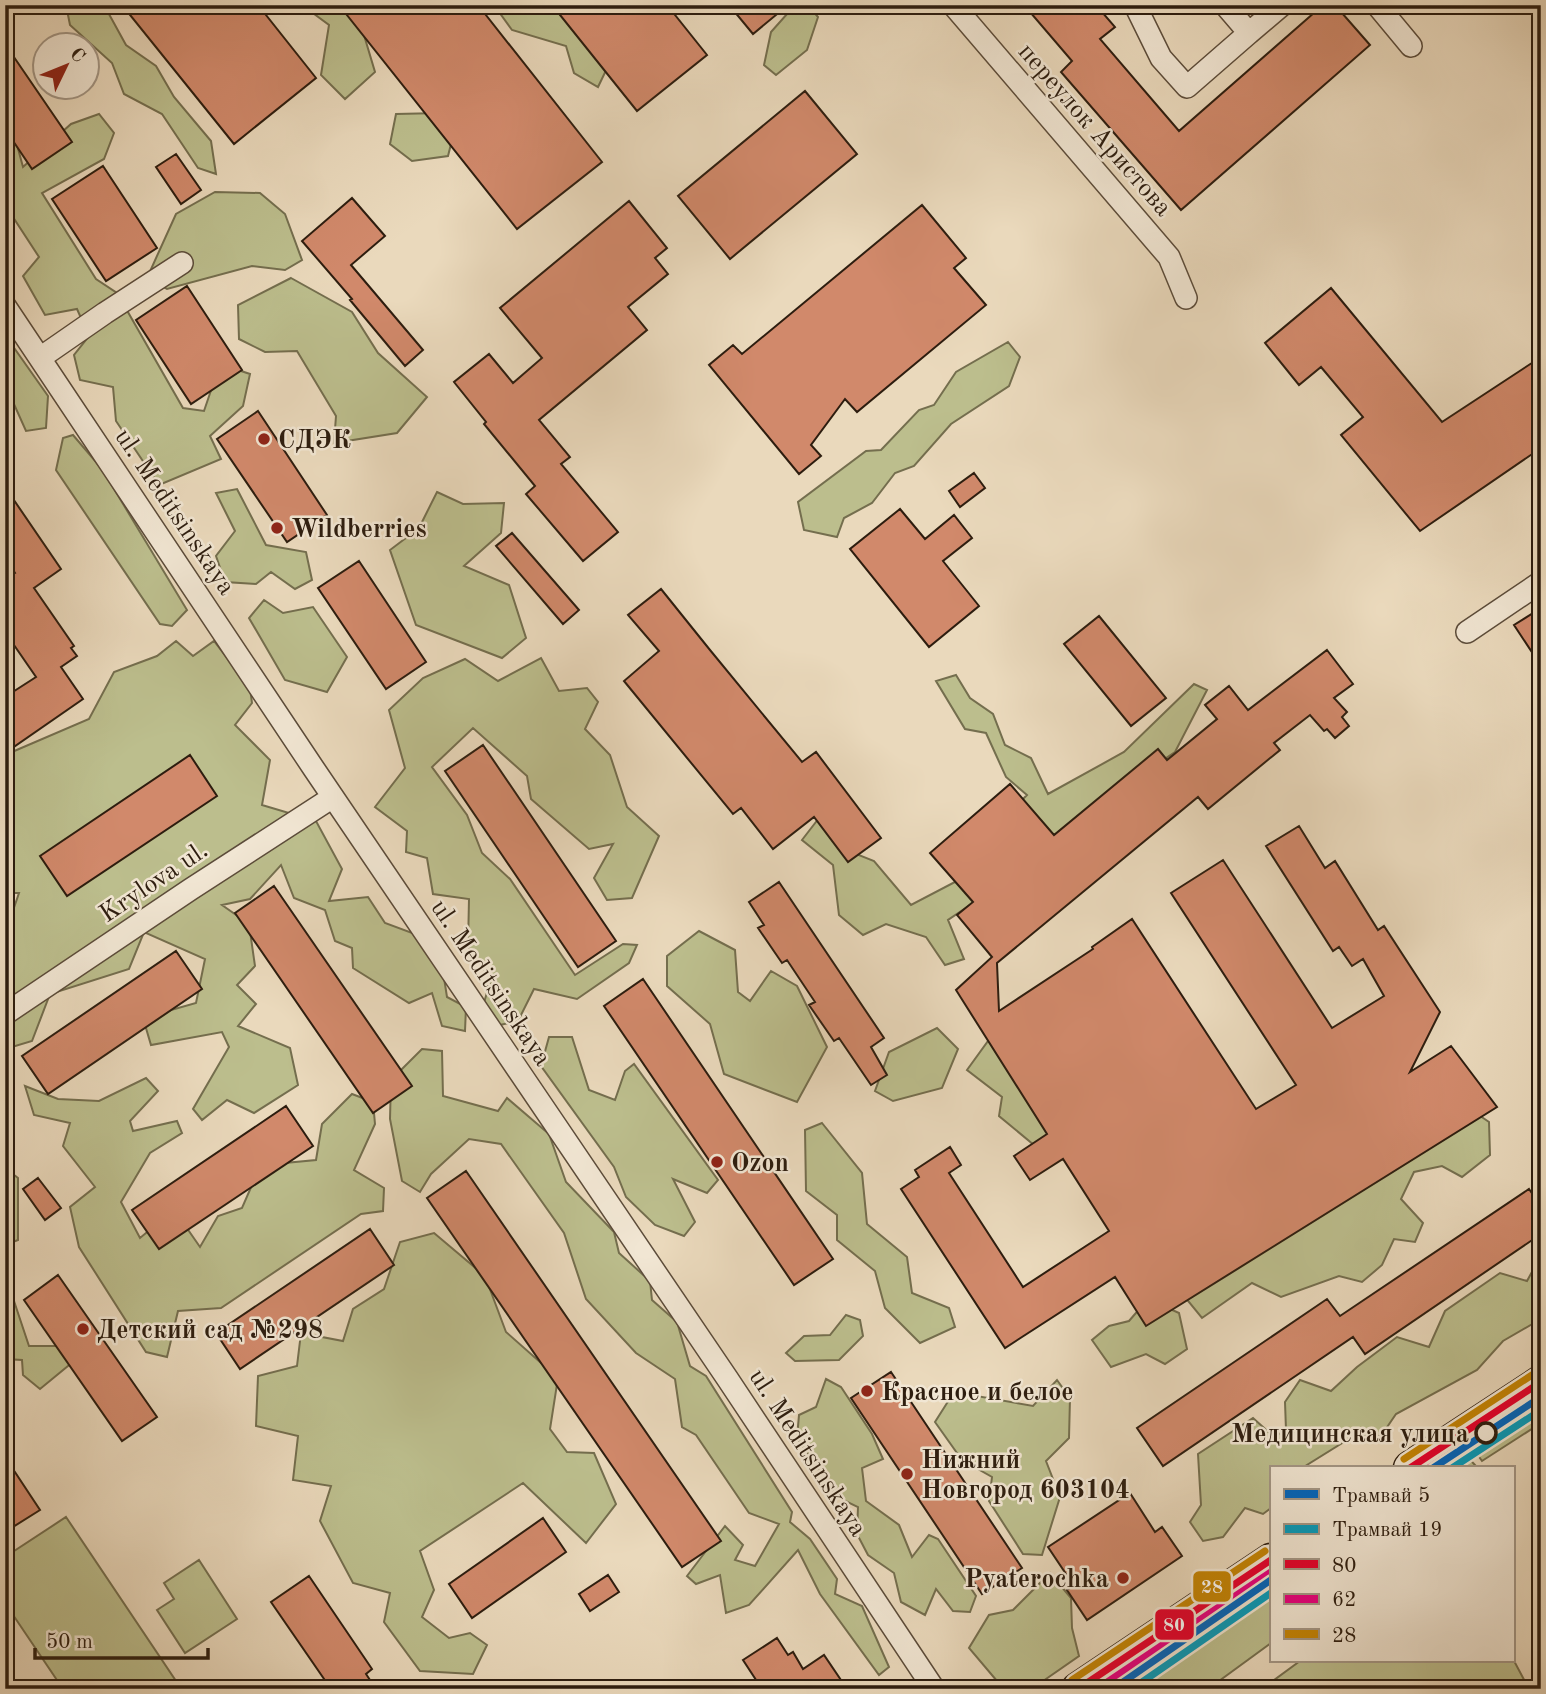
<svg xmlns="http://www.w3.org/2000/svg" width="1546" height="1694" font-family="'Old Standard TT',serif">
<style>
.green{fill:#bcbe8d;stroke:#746e4e;stroke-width:2}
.building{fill:#d1896b;stroke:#2d1d0f;stroke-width:2}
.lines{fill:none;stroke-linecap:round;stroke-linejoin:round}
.street-casing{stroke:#5c4c3a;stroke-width:24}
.secondary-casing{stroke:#2d1d0f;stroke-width:35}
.street{stroke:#f1e6d3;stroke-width:21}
.secondary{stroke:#f1e6d3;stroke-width:32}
.bus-1-casing{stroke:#f1e6d3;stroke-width:12}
.bus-2-casing{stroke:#f1e6d3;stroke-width:12}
.bus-3-casing{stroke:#f1e6d3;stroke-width:12}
.bus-1{stroke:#e4002b;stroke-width:7}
.bus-2{stroke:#e5007d;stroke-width:7}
.bus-3{stroke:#c48404;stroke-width:7}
.tram-1-casing{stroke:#f1e6d3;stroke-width:12}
.tram-2-casing{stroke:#f1e6d3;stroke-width:12}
.tram-1{stroke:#0065bd;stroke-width:7}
.tram-2{stroke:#049bbb;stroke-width:7}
.poi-dot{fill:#8f2418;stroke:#f1e6d3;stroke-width:2.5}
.stop-dot{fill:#f1e6d3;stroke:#2d1d0f;stroke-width:3.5}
.labels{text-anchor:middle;stroke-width:5;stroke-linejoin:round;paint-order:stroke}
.street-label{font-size:26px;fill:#2d1d0f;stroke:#f1e6d3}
.poi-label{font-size:26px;font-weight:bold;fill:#2d1d0f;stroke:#f1e6d3;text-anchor:start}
.stop-label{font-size:26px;font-weight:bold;fill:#2d1d0f;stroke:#f1e6d3;text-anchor:end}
.line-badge{stroke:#f1e6d3;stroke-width:2.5}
.badge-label{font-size:19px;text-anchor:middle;font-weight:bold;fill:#fff}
</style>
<rect width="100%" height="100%" fill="#ead9bc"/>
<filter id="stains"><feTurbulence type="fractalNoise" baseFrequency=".00286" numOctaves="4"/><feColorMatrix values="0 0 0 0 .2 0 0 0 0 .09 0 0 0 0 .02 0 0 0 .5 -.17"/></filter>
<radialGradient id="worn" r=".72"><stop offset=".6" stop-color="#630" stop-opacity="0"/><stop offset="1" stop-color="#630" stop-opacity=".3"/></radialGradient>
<path class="green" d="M66,5H104L126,45L156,66L174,97L211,141L216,174L198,168L162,114L124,94L112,63L70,25Z
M302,5H355L375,72L345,99L321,75L329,25Z
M494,5H555L611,60L598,87L574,73L566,46L512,30Z
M795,5H808L818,17L807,50L776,75L764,65L771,32Z
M5,111L8,112L23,167L71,124L99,114L114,133L104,159L42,193L96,279L117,293L183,408L204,411L220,364L250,374L243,406L210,436L221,459L159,485L116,421L113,387L80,380L74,355L89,336L77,309L45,315L23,276L39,257L9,211H5Z
M441,113L454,132L448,156L412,161L390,144L396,114Z
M215,192L260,193L285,214L302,260L285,270L252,266L167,289L147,278L176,214Z
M291,278L352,312L378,353L427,397L397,433L334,443L336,416L297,351L265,352L239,339L238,305Z
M5,335L48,396L46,428L26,431L9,393L5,391Z
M1008,342L1020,357L1009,386L951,424L914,466L895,473L872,503L844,518L837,537L804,530L798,502L866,451L881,450L919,410L934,405L956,372Z
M73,435L102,469L187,610L172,626L160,624L56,470L63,438Z
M237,489L266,545L306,552L312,580L295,589L271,572L256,584L225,582L216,556L235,531L216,493Z
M437,492L463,504L504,503L501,533L464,566L509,585L526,638L502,658L416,625L390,550L419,528Z
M264,600L283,613L313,607L347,657L327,692L285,680L249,618Z
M176,641L193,656L214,641L250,688L252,703L235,725L270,760L262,805L316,821L342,869L329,901L368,897L385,923L415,934L444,978L447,997L466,1007L465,1031L442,1026L432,993L409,1003L353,968L352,948L335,941L325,910L294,898L281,865L250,899L222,905L249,924L255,966L237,985L256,1004L238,1026L290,1048L298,1085L254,1113L227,1100L202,1120L193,1109L229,1047L222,1032L151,1045L143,1018L196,1003L205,959L144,932L129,969L50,994L32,1041L12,1047L5,1007V934L19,893H5V755L89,719L114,672L157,656Z
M541,658L559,691L587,688L598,702L585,729L610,755L627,807L659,836L632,898L607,900L594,878L613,844L589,849L531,799L527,776L473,728L432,767L467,815L482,853L510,879L575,975L623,944L637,945L629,963L577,999L534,989L518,1021L495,1026L483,1006L491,979L468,947L469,899L433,894L427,858L406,852L407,831L375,807L405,768L389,710L423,678L465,659L498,681Z
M956,675L970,698L993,714L1005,745L1031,758L1048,794L1124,752L1194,684L1207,690L1175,752L1088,811L1054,849L948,920L964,959L945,965L926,937L886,924L863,935L839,915L833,865L802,840L819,818L846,850L874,861L911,905L976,871L982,840L1027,795L1006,777L986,733L965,729L936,681Z
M699,931L735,950L738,992L750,1001L771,971L797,986L827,1047L797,1102L724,1074L710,1024L667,986V956Z
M937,1028L958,1049L942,1088L893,1101L875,1091L889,1052Z
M996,1030L1049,1096L1046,1155L999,1116L1002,1097L967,1070Z
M549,1037H572L589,1090L615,1100L625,1071L634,1064L718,1180L707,1193L673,1179L695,1222L684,1236L655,1225L626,1197L614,1167L541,1066Z
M422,1049L442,1051L443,1096L498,1111L507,1098L549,1134L566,1182L614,1232L619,1253L650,1281L652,1300L677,1322L690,1366L706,1376L792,1512L790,1522L810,1539L837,1579L835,1594L862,1606L889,1667L879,1675L820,1594L798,1550L749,1605L726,1613L720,1575L696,1584L687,1576L725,1526L743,1545L735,1560L755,1566L779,1524L749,1513L696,1435L682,1427L675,1379L636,1353L586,1299L564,1233L501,1144L469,1139L431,1174L420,1192L402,1181L390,1119L391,1080Z
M146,1078L158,1091L130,1121L133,1131L177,1121L182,1133L150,1153L121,1202L140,1238L158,1223L184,1224L200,1247L218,1216L242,1208L256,1176L274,1164L316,1160L322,1124L352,1094L373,1102L375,1124L354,1170L384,1188L383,1211L361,1214L221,1308L178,1311L167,1357L146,1352L79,1247L70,1207L95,1187L63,1146L70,1123L34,1115L25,1086L58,1099L99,1101Z
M1470,1109L1489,1122L1490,1155L1462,1177L1442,1166L1414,1172L1401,1199L1423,1223L1415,1242L1394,1239L1382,1265L1362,1282L1339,1276L1281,1297L1252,1283L1202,1318L1184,1296Z
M822,1123L862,1173L867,1224L907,1257L912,1293L949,1308L955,1327L920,1343L885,1308L875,1271L837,1240V1215L806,1191L805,1130Z
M5,1168L18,1178V1240L5,1245Z
M434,1233L485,1276L506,1332L558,1378L550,1429L567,1452L594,1453L616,1504L586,1543L523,1483L420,1551L434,1590L422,1617L449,1638L470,1633L487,1645L473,1674L420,1671L384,1622L390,1593L353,1583L320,1521L331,1486L293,1480L298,1436L256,1426L258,1376L297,1366L301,1333L343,1341L353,1309L384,1289L400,1242Z
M1541,1258V1319L1503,1341L1477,1370L1396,1414L1381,1436L1352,1437L1302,1468H1271V1508L1263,1514L1245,1508L1223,1537L1203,1541L1190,1522L1201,1505L1198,1454L1253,1418L1274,1437L1286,1430L1285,1402L1300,1380L1331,1391L1357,1367L1397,1337L1429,1347L1445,1311L1500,1273L1527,1281L1539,1259Z
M5,1289L12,1295L29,1346H64L74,1361L40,1389L23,1375L22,1360L5,1359Z
M1148,1299L1179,1313L1187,1349L1165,1364L1146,1354L1111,1367L1092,1340L1109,1326L1129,1321Z
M846,1315L860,1320L863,1336L839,1360L795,1361L786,1353L804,1336L830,1335Z
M826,1379L841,1387L872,1434L883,1459L862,1468L866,1501L899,1525L912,1557L929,1535L938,1539L976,1596L970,1612L953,1611L936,1589L925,1615L901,1602L894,1573L868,1555L857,1534L858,1507L837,1497L797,1438L799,1415L816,1407Z
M1057,1380L1070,1398L1069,1438L1046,1461L1060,1497L1042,1555L1023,1554L989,1501L992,1477L962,1460L935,1422L954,1392L1033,1406Z
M1541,1394V1423L1482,1461L1468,1441Z
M1458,1447L1476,1466L1473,1468H1427Z
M66,1517L178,1684L170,1689H63L5,1603V1557Z
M199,1560L237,1619L185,1653L157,1610L174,1599L164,1583Z
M1050,1573L1071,1598L1072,1628L1079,1656L1033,1688L997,1681L969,1648L989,1615L1013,1610Z
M1271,1574V1643L1208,1689H1104Z
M1513,1659L1529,1689H1262L1300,1661H1513Z"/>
<path class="building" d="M122,5H258L316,78L234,144Z
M339,5H478L602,162L517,229Z
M552,5H667L707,55L637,111Z
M729,5H788L753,34Z
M1024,5H1096L1115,27L1100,39L1179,131L1323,5H1335L1370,45L1181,210L1061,72L1072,61Z
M5,44L72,142L32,169L5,129Z
M805,91L857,154L730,259L678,196Z
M176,154L201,190L181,204L156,167Z
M103,166L157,248L106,281L52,199Z
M352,198L385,236L351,265L423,350L405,366L350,300L352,299L302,241Z
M629,201L667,248L655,258L668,274L628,307L647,330L539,420L570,457L561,464L618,532L583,561L526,494L535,486L484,424L486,422L454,382L489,354L513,383L542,358L500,308Z
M922,205L966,258L954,268L986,305L857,412L845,399L811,445L821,456L799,474L709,365L733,345L742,354Z
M187,286L242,370L191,404L136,320Z
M1331,288L1442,422L1541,357V448L1420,531L1341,435L1363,417L1321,367L1299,385L1265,343Z
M258,411L327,515L287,542L217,439Z
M974,473L985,488L960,507L949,491Z
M5,487L61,569L34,588L74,646L71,648L77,656L61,667L83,699L5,753V697L36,677L5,632V579L15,573L5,558Z
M900,509L925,539L954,515L972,538L943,561L979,606L929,647L850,549Z
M512,533L579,610L563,624L496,546Z
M359,561L426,662L386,689L318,588Z
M661,589L710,650L802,762L816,752L881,838L848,862L814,817L773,849L741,808L733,814L624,681L659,651L628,615Z
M1541,608V666L1514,625Z
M1099,616L1166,698L1131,726L1064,644Z
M1327,650L1353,684L1334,698L1347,712L1342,717L1349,726L1335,738L1327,729L1324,731L1310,715L1274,743L1280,750L1208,809L1198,797L997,963L999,1011L1093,949L1092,947L1132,919L1256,1109L1296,1085L1171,893L1223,860L1332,1028L1384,996L1363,959L1352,966L1339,947L1333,951L1266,846L1299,826L1325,868L1335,861L1378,930L1384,926L1440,1012L1410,1072L1451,1046L1497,1107L1146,1326L1115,1277L1005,1348L901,1189L919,1177L915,1170L950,1147L961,1165L949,1173L1023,1287L1109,1231L1063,1159L1030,1180L1014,1156L1047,1134L956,990L992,957L957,915L973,902L930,853L1010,784L1054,835L1158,749L1167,760L1217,719L1205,705L1229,686L1248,710Z
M483,745L616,941L578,967L445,771Z
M190,755L217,796L67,896L40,856Z
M779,882L884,1038L871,1047L887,1075L871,1085L839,1038L834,1041L809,1005L815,1002L787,960L782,963L758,928L764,925L749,902Z
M274,886L412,1086L373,1113L235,913Z
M176,951L202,989L48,1094L22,1056Z
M643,979L833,1259L794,1285L604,1006Z
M286,1106L313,1146L159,1249L132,1210Z
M466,1171L721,1541L682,1567L427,1198Z
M38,1178L61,1208L45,1220L23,1189Z
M1529,1189L1541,1206V1234L1365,1354L1353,1337L1163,1466L1137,1428L1327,1299L1340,1316Z
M370,1229L394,1265L240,1369L216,1333Z
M58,1275L157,1417L122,1441L24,1300Z
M891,1372L1022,1568L982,1594L851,1398Z
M5,1457L40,1510L5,1532Z
M1130,1493L1155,1532L1162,1527L1182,1556L1087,1620L1067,1590L1074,1586L1048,1547Z
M543,1518L566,1552L472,1618L449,1584Z
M608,1575L619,1592L590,1611L579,1594Z
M309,1576L372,1669L366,1674L376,1689H331L271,1602Z
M777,1638L788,1655L793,1652L803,1669L824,1655L847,1689H762L743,1660Z"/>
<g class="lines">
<defs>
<path id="street" d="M953,5L1169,257L1186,298
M1135,5L1161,58L1187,87L1249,33
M1225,5L1249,33L1282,5
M1377,5L1411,46
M5,306L314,769L727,1378L934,1689
M40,358L105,313L182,263
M1467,632L1541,582
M5,1014L191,889L333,797"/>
<path id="secondary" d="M1410,1468L1541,1382
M1078,1689L1271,1560"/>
</defs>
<use href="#street" class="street-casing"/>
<use href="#secondary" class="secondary-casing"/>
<use href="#street" class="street"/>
<use href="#secondary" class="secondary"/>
<defs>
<path id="bus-1" d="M1410,1468L1541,1382
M1078,1689L1271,1560"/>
<path id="bus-2" d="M1429,1468L1541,1395
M1097,1689L1271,1572"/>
<path id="bus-3" d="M1404,1459L1535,1373
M1072,1680L1265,1551"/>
</defs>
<use href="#bus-1" class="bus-1-casing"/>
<use href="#bus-2" class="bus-2-casing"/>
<use href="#bus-3" class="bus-3-casing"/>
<use href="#bus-1" class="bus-1"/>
<use href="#bus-2" class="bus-2"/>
<use href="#bus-3" class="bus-3"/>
<defs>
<path id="tram-1" d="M1433,1468L1541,1397
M1113,1689L1271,1580"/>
<path id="tram-2" d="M1452,1468L1541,1410
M1132,1689L1271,1593"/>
</defs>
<use href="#tram-1" class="tram-1-casing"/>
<use href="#tram-2" class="tram-2-casing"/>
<use href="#tram-1" class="tram-1"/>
<use href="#tram-2" class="tram-2"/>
</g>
<g class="poi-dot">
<circle cx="264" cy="439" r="7"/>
<circle cx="277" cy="528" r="7"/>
<circle cx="717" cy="1162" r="7"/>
<circle cx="83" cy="1329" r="7"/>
<circle cx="867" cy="1391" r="7"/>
<circle cx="907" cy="1474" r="7"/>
<circle cx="1123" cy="1578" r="7"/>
</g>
<circle class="stop-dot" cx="1486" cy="1433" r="10"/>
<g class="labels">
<g class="street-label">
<text transform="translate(1096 129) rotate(49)" y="9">переулок Аристова</text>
<text transform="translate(176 511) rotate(56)" y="9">ul. Meditsinskaya</text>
<text transform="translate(153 881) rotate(-34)" y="9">Krylova ul.</text>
<text transform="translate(492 982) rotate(56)" y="9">ul. Meditsinskaya</text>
<text transform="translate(809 1452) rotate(57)" y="9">ul. Meditsinskaya</text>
</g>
<g class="poi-label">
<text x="278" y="448">СДЭК</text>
<text x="291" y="537">Wildberries</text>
<text x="731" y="1171">Ozon</text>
<text x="97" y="1338">Детский сад №298</text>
<text x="881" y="1400">Красное и белое</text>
<text x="921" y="1468">Нижний<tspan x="921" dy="30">Новгород 603104</tspan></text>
<text x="1109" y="1587" text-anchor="end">Pyaterochka</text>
</g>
<g class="stop-label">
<text x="1469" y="1442">Медицинская улица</text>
</g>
</g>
<g class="line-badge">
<rect x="1192" y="1570" width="40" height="33" rx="7" fill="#c48404"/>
<rect x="1154" y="1608" width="41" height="33" rx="7" fill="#e4002b"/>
</g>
<g class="badge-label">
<text x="1212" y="1593">28</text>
<text x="1174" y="1631">80</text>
</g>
<rect width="1546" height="1694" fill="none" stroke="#ead9bc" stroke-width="28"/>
<rect x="7" y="7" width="1532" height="1680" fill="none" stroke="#2d1d0f" stroke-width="3.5"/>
<rect x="14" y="14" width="1518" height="1666" fill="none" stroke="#2d1d0f" stroke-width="2"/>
<rect x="1270" y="1466" width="245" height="196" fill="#f1e6d3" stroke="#a39685" stroke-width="2"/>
<rect x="1284" y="1489" width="35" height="10" fill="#0065bd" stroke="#a39685" stroke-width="2"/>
<text x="1332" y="1502" font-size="21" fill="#2d1d0f">Трамвай 5</text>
<rect x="1284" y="1524" width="35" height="10" fill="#049bbb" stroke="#a39685" stroke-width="2"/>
<text x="1332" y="1536" font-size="21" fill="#2d1d0f">Трамвай 19</text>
<rect x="1284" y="1559" width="35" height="10" fill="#e4002b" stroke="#a39685" stroke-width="2"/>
<text x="1332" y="1572" font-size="21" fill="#2d1d0f">80</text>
<rect x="1284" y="1594" width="35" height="10" fill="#e5007d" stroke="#a39685" stroke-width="2"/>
<text x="1332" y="1606" font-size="21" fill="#2d1d0f">62</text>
<rect x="1284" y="1629" width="35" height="10" fill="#c48404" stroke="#a39685" stroke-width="2"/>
<text x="1332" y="1642" font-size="21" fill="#2d1d0f">28</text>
<g transform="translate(66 66) rotate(47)"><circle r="33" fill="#f1e6d3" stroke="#a39685" stroke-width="2"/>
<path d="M0-5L12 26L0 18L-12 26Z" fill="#8f2418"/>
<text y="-10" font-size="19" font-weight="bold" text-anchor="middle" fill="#2d1d0f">С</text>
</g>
<path d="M35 1648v10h173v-10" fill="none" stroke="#2d1d0f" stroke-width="3.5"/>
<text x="46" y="1648" font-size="21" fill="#2d1d0f" stroke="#f1e6d3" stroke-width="5" paint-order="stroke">50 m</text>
<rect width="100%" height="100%" filter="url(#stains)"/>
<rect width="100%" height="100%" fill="url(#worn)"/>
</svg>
